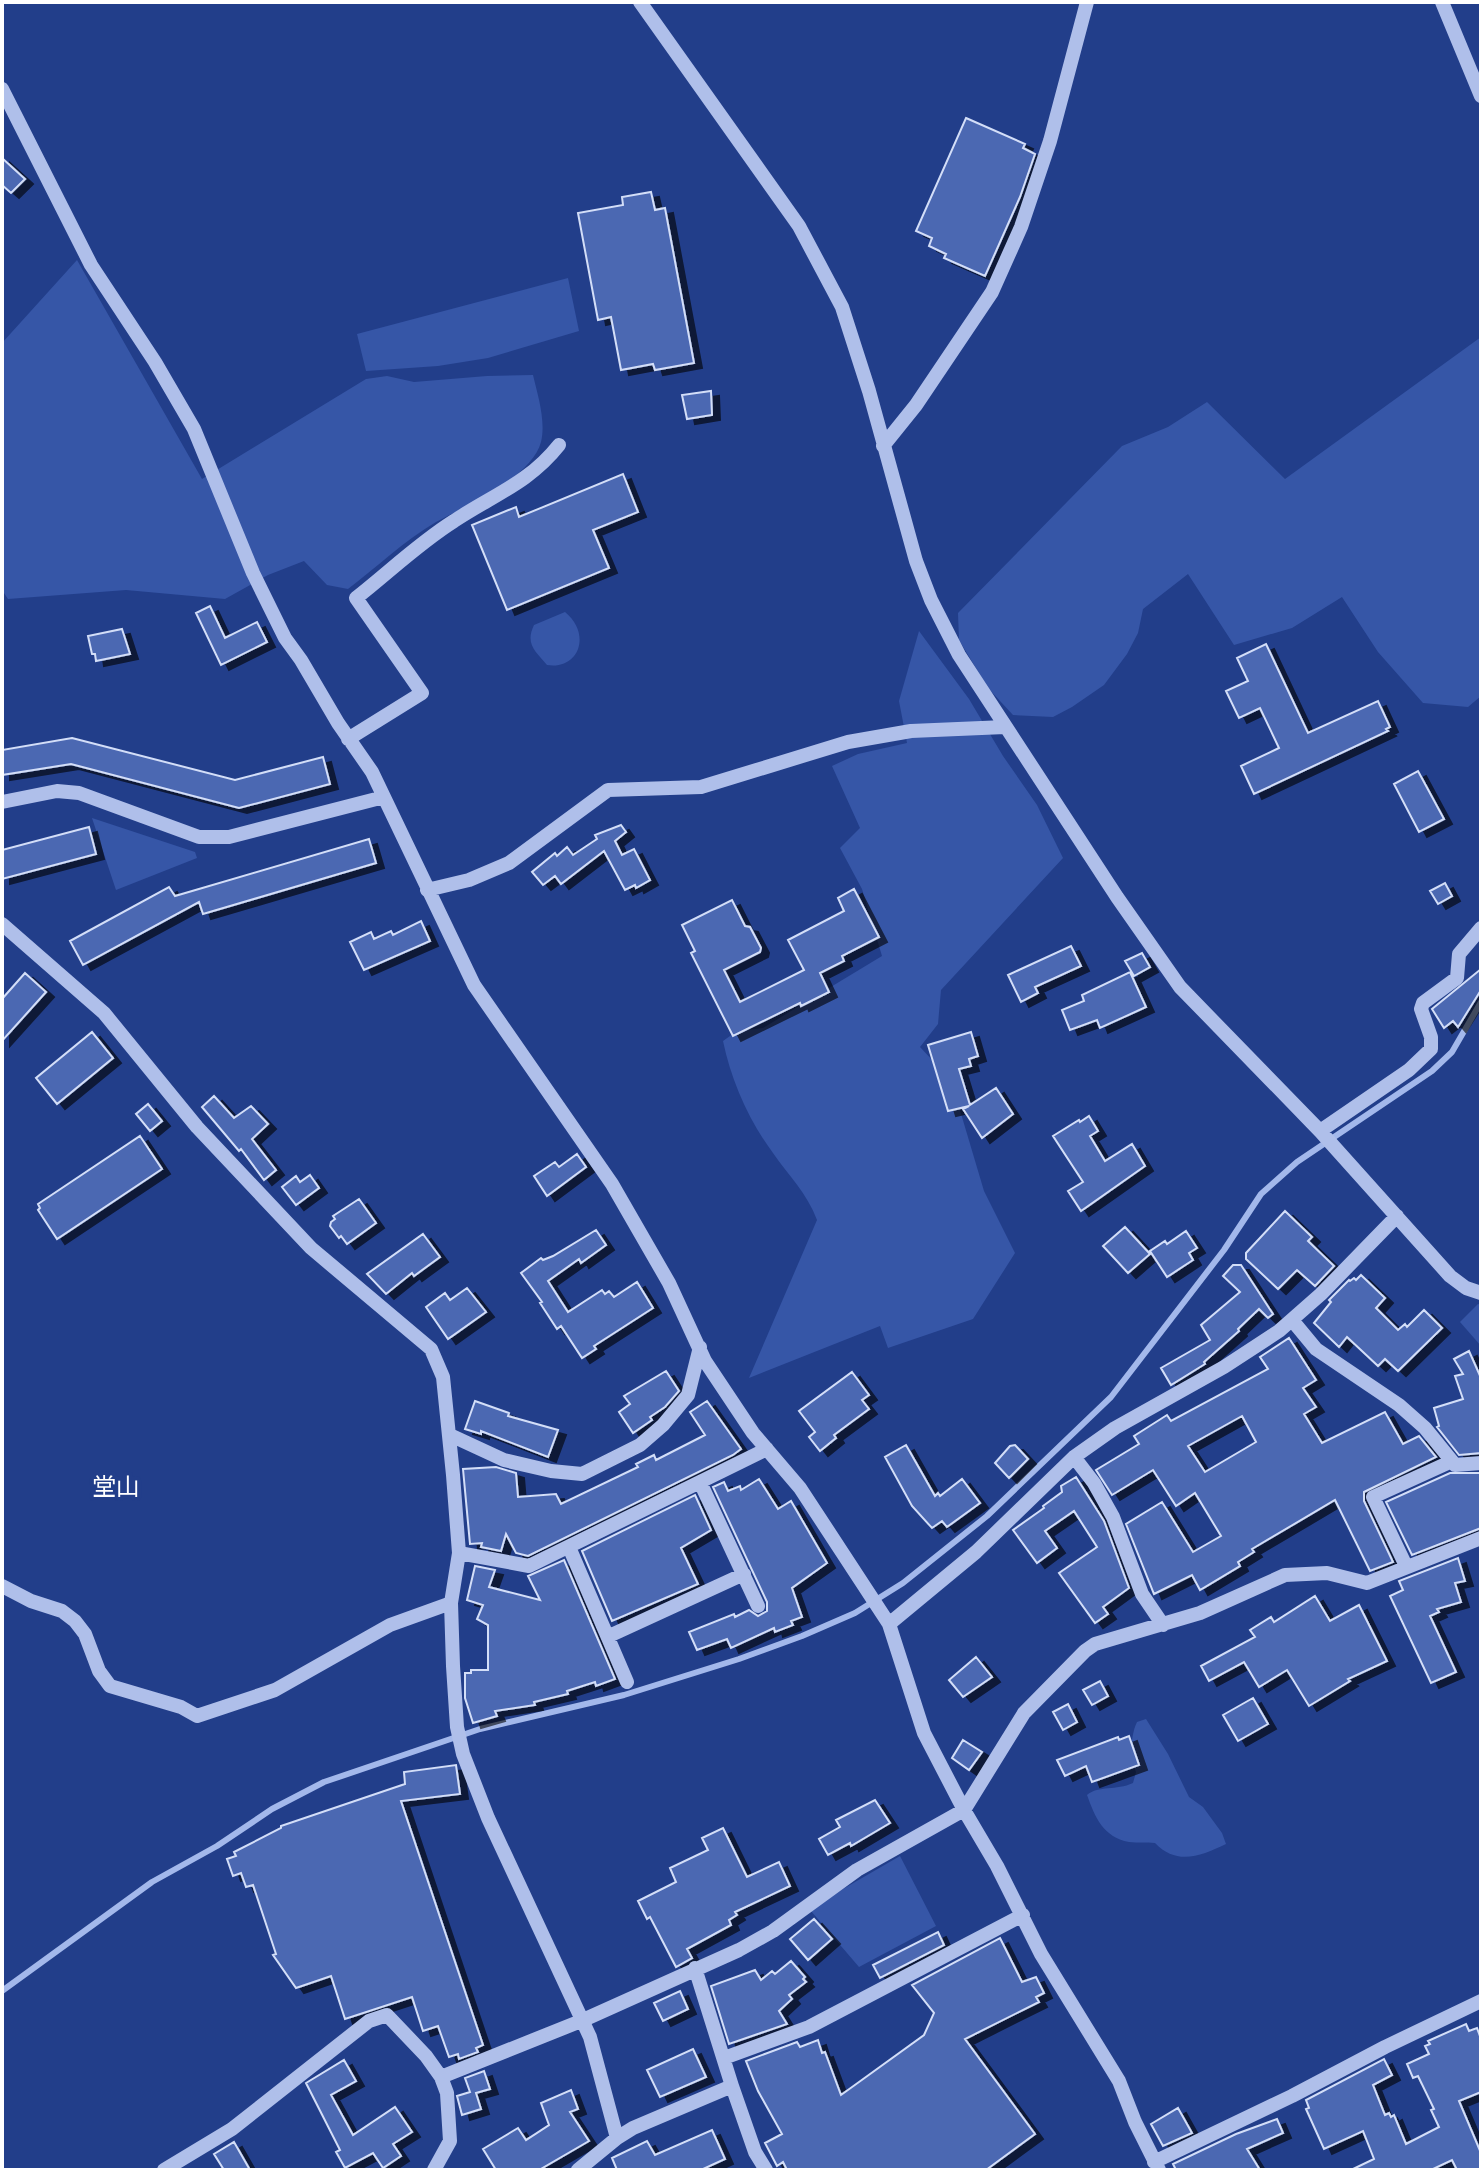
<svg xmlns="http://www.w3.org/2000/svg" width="1483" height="2172" font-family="'IBM Plex Sans','Noto Sans JP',sans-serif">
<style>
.green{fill:#3656a7}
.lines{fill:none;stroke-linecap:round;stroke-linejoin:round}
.stream{stroke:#a3b8eb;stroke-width:6}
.building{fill:#4b67b2;stroke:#d3def8;stroke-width:2;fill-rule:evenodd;filter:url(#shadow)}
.minor{stroke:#afbfea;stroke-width:14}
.labels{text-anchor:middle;stroke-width:8;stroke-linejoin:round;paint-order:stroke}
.neighbourhood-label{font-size:24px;fill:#fff;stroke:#223e8a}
</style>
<defs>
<filter id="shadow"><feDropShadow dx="8" dy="5" stdDeviation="0" flood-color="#0009"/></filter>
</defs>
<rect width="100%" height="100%" fill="#223e8a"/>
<path class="green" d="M77,260L202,479L366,379L387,376L414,382L487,376L533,375C538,396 546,421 541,442C532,477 466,506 436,522C405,540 377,567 348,589L327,585L304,561L268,575L225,599L126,590L8,599L2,590V343Z
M568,278L579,331L488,358L438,366L366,371L357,334Z
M1481,337V696L1468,707L1423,703L1378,652L1342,597L1292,628L1234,645L1188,574L1143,609L1138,633L1127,654L1104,685L1072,707L1053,717L1013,715L988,688L959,640L958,613L1122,446L1168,427L1207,402L1285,479Z
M565,612C592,634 579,670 547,665C535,651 525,644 534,625Z
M919,631L969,699L1003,756L1037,805L1063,858L941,990L938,1024L920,1047L951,1080L984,1191L1015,1253L973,1319L888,1348L880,1326L749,1378L817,1220C807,1193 789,1176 773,1153C749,1121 731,1080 723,1041L737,1031L763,1028L882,956L862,889L840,848L860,828L832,766L858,754L907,743L899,701Z
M92,818L195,852L197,858L116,890Z
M1478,1304L1481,1305V1346L1460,1322Z
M1146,1719L1168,1754L1189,1797L1203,1807L1222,1833L1226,1844C1201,1856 1177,1866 1155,1843C1146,1842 1138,1843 1129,1842C1103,1837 1095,1817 1087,1795C1099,1785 1116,1791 1133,1783L1136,1772L1129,1751C1133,1741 1132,1732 1137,1722Z
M900,1856L936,1926L859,1967L811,1911L843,1889Z"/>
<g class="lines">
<path class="stream" d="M2,1991L152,1882L217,1846L272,1809L324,1782L480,1729L624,1695L739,1659L802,1636L855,1613L903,1583L987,1516L1111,1397L1224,1250L1261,1194L1297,1162L1432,1071L1452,1052L1481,1002"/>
</g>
<path class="building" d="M966,118L1025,144L1023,148L1035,154L1020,197L985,276L944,258L946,254L929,246L932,238L916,231Z
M2,158L25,179L11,193L2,185Z
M651,192L655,210L665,208L694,363L655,370L653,364L621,370L611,317L598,320L578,213L623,205L622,197Z
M711,391L712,415L687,419L682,395Z
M623,474L638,512L593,530L609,568L507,610L472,525L516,507L519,517Z
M210,606L225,638L257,622L267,642L221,665L196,613Z
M122,629L130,654L96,661L95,654H92L88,636Z
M1266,644L1308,733L1378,701L1390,727L1386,729L1388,731L1254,794L1241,766L1279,748L1260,708L1239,718L1226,691L1248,681L1237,658Z
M72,738L235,780L323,757L330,784L239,808L71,764L2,775V750Z
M1418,771L1444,819L1419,832L1394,784Z
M621,825L626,832L615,841L622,855L634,849L650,880L636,888L635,885L625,890L604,851L561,884L555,876L543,885L532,872L555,853L557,856L567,847L573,855L597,839L595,835Z
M89,827L96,854L2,879V850Z
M369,839L376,863L203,914L199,902L83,965L70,941L169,887L175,896Z
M1445,883L1452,896L1438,904L1430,891Z
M854,889L879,937L842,956L844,961L820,973L829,992L801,1006L800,1003L733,1036L691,953L695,951L682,925L732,900L745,926L750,927L761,948L760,952L724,970L740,1002L804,970L788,940L844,911L838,898Z
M421,921L430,941L364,970L350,942L371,932L374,939L391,931L393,935Z
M1071,946L1081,966L1035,987L1038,993L1021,1002L1008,975Z
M1142,953L1150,967L1134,976L1125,961Z
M1481,969V990L1458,1027L1453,1021L1444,1028L1432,1009Z
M1130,972L1146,1007L1100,1028L1097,1020L1070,1030L1062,1010L1084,1001L1082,995Z
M25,973L46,992L2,1041V999Z
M92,1032L113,1058L57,1104L36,1078Z
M971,1032L978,1056L969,1059L971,1066L959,1069L970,1105L996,1088L1013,1114L982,1138L963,1109L969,1106L948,1111L928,1045Z
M214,1096L234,1118L251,1106L268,1124L252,1139L276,1170L264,1180L241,1149L239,1151L202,1107Z
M148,1104L162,1121L150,1131L136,1114Z
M1089,1116L1098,1131L1090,1136L1105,1161L1132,1144L1145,1166L1081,1211L1068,1191L1083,1182L1053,1136L1079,1120L1080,1122Z
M140,1136L162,1169L57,1239L38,1210L40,1208L38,1204Z
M577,1154L586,1167L547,1196L534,1176L555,1162L559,1167Z
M310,1175L319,1188L296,1205L282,1187L296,1176L300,1182Z
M359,1199L376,1223L347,1244L341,1236L339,1238L330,1226L331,1222L335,1219L333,1216Z
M1285,1211L1312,1237L1308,1241L1334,1266L1315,1286L1297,1270L1278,1289L1246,1259V1253Z
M1125,1227L1150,1254L1128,1273L1103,1246Z
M596,1230L606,1245L581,1263L579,1259L548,1281L568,1312L602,1290L605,1294L609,1291L614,1297L637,1282L653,1308L594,1346L596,1349L582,1358L561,1326L557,1329L540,1303L542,1302L521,1273L541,1258L543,1260L553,1256Z
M1186,1231L1197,1248L1189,1253L1193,1260L1167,1277L1150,1251L1165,1241L1167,1244Z
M423,1234L440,1257L414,1276L412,1273L386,1294L367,1274Z
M1233,1265H1241L1273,1314L1268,1318L1259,1309L1238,1329L1239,1331L1204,1362L1205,1364L1171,1385L1161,1368L1210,1340L1201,1325L1240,1292L1223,1276Z
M1361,1275L1385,1298L1376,1308L1398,1330L1405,1324L1407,1327L1424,1310L1442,1328L1398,1371L1385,1359L1378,1366L1347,1337L1339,1347L1314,1323L1331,1302L1329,1300L1349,1280L1350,1281L1354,1278L1356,1280Z
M467,1288L486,1312L448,1339L426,1307L445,1293L450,1300Z
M1289,1338L1316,1380L1303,1388L1316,1407L1304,1414L1322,1443L1385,1412L1403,1444L1419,1436L1436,1457L1364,1492V1501L1393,1562L1370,1571L1335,1500L1252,1549L1254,1552L1238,1562L1240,1566L1200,1590L1192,1575L1154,1594L1126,1524L1162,1502L1193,1552L1221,1536L1195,1493L1176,1506L1153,1470L1112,1495L1096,1470L1139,1444L1134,1436L1167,1415L1171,1421L1268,1369L1260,1357ZM1242,1416L1256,1442L1205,1472L1188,1446Z
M1469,1351L1481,1378V1453L1459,1455L1437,1427L1439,1426L1434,1408L1463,1399L1455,1376L1463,1374L1454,1359Z
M666,1371L679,1391L665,1407L650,1417L652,1420L633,1433L619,1412L630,1404L624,1396Z
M852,1372L869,1395L862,1400L869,1409L834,1435L836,1438L820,1451L809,1437L815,1432L799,1411Z
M475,1401L509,1413L508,1416L558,1430L548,1457L481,1431V1434L465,1429Z
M707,1401L741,1449L733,1455L528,1556L516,1553L506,1534L501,1551L481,1547L482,1543L470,1544L463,1469L496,1467L516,1473L518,1497L556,1494L561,1504L638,1467L636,1464L654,1455L656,1460L705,1435L690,1412Z
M906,1445L935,1496L938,1493L940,1496L962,1479L980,1503L947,1527L942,1521L932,1528L912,1506L885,1457Z
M1015,1445L1028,1459L1009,1478L995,1463L1010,1446Z
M1450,1473H1481V1528L1412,1555L1386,1502Z
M1076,1477L1104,1521L1129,1588L1103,1607L1108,1614L1095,1623L1059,1573L1097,1547L1074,1511L1045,1531L1057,1548L1037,1563L1013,1530L1044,1508L1043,1506L1062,1492L1061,1486Z
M759,1479L778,1509L791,1501L827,1563L792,1588L802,1617L791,1621L793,1625L775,1632L774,1628L731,1648L727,1639L697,1650L689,1632L734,1614L735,1617L749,1610L758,1616L767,1611V1602L713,1487L724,1482L728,1491L740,1486L741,1490Z
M695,1495L711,1530L681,1548L698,1584L612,1621L582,1551Z
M1458,1558L1465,1581L1455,1583L1461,1602L1437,1609L1439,1612L1430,1616L1456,1672L1431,1683L1390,1596L1403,1590L1399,1581Z
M564,1560L615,1679L596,1686L595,1682L567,1691L568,1694L534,1702L535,1705L495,1711L497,1716L473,1723L465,1698V1673H471V1670H488V1625L477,1619L483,1605L467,1600L475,1566L495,1570L489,1587L540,1600L528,1576Z
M1315,1596L1330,1621L1359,1605L1387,1661L1348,1679L1350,1681L1309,1706L1287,1670L1259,1687L1244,1662L1209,1681L1201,1666L1255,1637L1250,1630L1271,1617L1274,1622Z
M976,1657L992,1677L963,1697L949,1680Z
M1100,1681L1108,1696L1092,1705L1083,1690Z
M1253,1698L1268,1724L1238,1741L1223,1715Z
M1068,1704L1077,1722L1063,1730L1053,1712Z
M1129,1736L1139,1765L1092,1782L1086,1766L1065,1776L1057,1760L1118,1737L1119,1740Z
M963,1740L982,1752L969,1770L952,1758Z
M456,1765L460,1794L401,1801L483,2045L476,2048L478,2052L459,2059L458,2054L449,2057L438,2026L423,2031L412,1997L345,2019L331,1976L296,1988L273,1955L276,1954L253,1885L246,1887L241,1873L233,1876L227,1859L236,1856L234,1852L281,1828V1826L405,1784L404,1772Z
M875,1800L890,1823L851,1846L850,1843L828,1855L819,1839L840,1827L836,1820Z
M723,1828L747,1877L779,1862L790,1886L735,1912L737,1915L729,1920L731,1925L687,1949L692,1958L676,1967L650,1917L647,1919L638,1901L676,1882L670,1868L708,1850L702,1838Z
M814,1919L832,1939L808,1960L790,1939Z
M938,1932L944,1945L880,1978L873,1965Z
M1000,1938L1022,1982L1036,1977L1044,1993L1036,1997L1039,2002L965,2039L1035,2134L986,2170H787L783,2162L777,2166L765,2143L782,2134L758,2091L746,2061L797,2042L800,2047L818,2040L822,2053L825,2052L841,2095L924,2035L934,2013L912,1985Z
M791,1961L805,1977L803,1979L806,1982L789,1995L792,1999L779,2011L787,2024L729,2044L711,1986L755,1970L761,1980L772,1971L775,1974Z
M680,1991L688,2009L663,2021L654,2003Z
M1466,2024L1469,2031L1477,2028L1481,2039V2092L1459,2101L1481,2153V2170H1457L1452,2160L1431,2170H1351L1374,2159L1363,2131L1324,2149L1306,2109L1309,2108L1306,2100L1384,2059L1392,2075L1373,2085L1385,2115L1389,2113L1391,2117L1394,2115L1406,2144L1439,2127L1431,2110L1434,2109L1418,2076L1413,2078L1407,2064L1429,2054L1425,2046L1430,2044L1428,2041Z
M693,2049L706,2077L660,2097L647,2070Z
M344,2060L356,2081L331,2095L353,2135L395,2107L412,2132L393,2144L401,2156L383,2168L373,2153L345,2168L336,2152L340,2150L306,2083Z
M484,2071L490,2089L476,2093L481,2109L462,2115L457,2096L470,2092L465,2078Z
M571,2090L578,2109L570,2112L589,2141L539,2170H496L483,2149L518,2128L526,2140L549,2125L541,2103Z
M1178,2108L1192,2133L1163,2146L1151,2124Z
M1277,2119L1283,2133L1247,2149L1260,2170H1176L1173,2164L1236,2134Z
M712,2130L725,2159L701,2170H617L612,2158L647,2141L655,2155Z
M234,2142L250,2170H224L214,2154Z"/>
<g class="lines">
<path class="minor" d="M640,2L799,226L842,307L869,391L916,561L931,600L959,655L1117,897L1180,987L1320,1131L1450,1276L1466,1288L1481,1293
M1442,2L1481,96
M2,89L91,265L155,362L194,429L253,573L285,638L301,660L338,723L372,772L474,985L612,1184L669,1283L705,1361L753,1433L800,1488L889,1624L924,1733L964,1810L997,1866L1041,1954L1119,2081L1135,2122L1159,2170
M883,446L916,405L992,292L1021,227L1050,141L1087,2
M348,739L422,693L356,598C388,573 419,543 454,521C493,495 529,483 559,445
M2,802L57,791L79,793L199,837H229L384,797
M427,890L469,880L509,863L608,790L701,787L848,742L911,731L1005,727
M2,924L104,1013L197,1127L311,1248L431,1349L443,1377L453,1475L459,1553L451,1603L453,1666L457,1727L463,1754L488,1818L590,2037L617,2138
M1320,1131L1409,1070L1431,1049V1037L1421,1009L1423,1003L1457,978L1459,954L1481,928
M1292,1320L1316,1349L1399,1405L1425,1428L1455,1465L1481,1463
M450,1435L504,1460L551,1471L582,1474L640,1445L663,1425L688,1395L700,1347
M1074,1457L1094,1483L1113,1517L1142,1594L1163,1625
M700,1482L758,1606
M569,1547L627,1682
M459,1553L529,1566L767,1449
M1406,1566L1373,1497L1450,1462
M2,1586L31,1601L62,1611L75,1621L85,1634L99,1671L110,1686L181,1707L197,1716L275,1690L390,1625L451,1603
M889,1624L976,1552L1074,1457L1115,1428L1224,1367L1279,1331L1321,1294L1397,1216
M609,1636L744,1574
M695,1968L732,2086L755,2152L766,2170
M724,2058L809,2027L1023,1915
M441,2077L581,2021L739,1950L773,1931L857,1870L964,1810L1024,1713L1085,1651L1095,1644L1200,1613L1285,1575L1327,1573L1367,1583L1481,1538
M1154,2162L1292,2096L1385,2047L1481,2001
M164,2170L232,2129L369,2021L387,2015L426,2056L441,2077L447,2093L450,2141L434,2170
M578,2170L617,2138L633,2128L732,2086"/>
</g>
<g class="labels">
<g class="neighbourhood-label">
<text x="116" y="1495">堂山</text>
</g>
</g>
<rect width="1483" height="2172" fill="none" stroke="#ffffff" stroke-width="8"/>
</svg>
